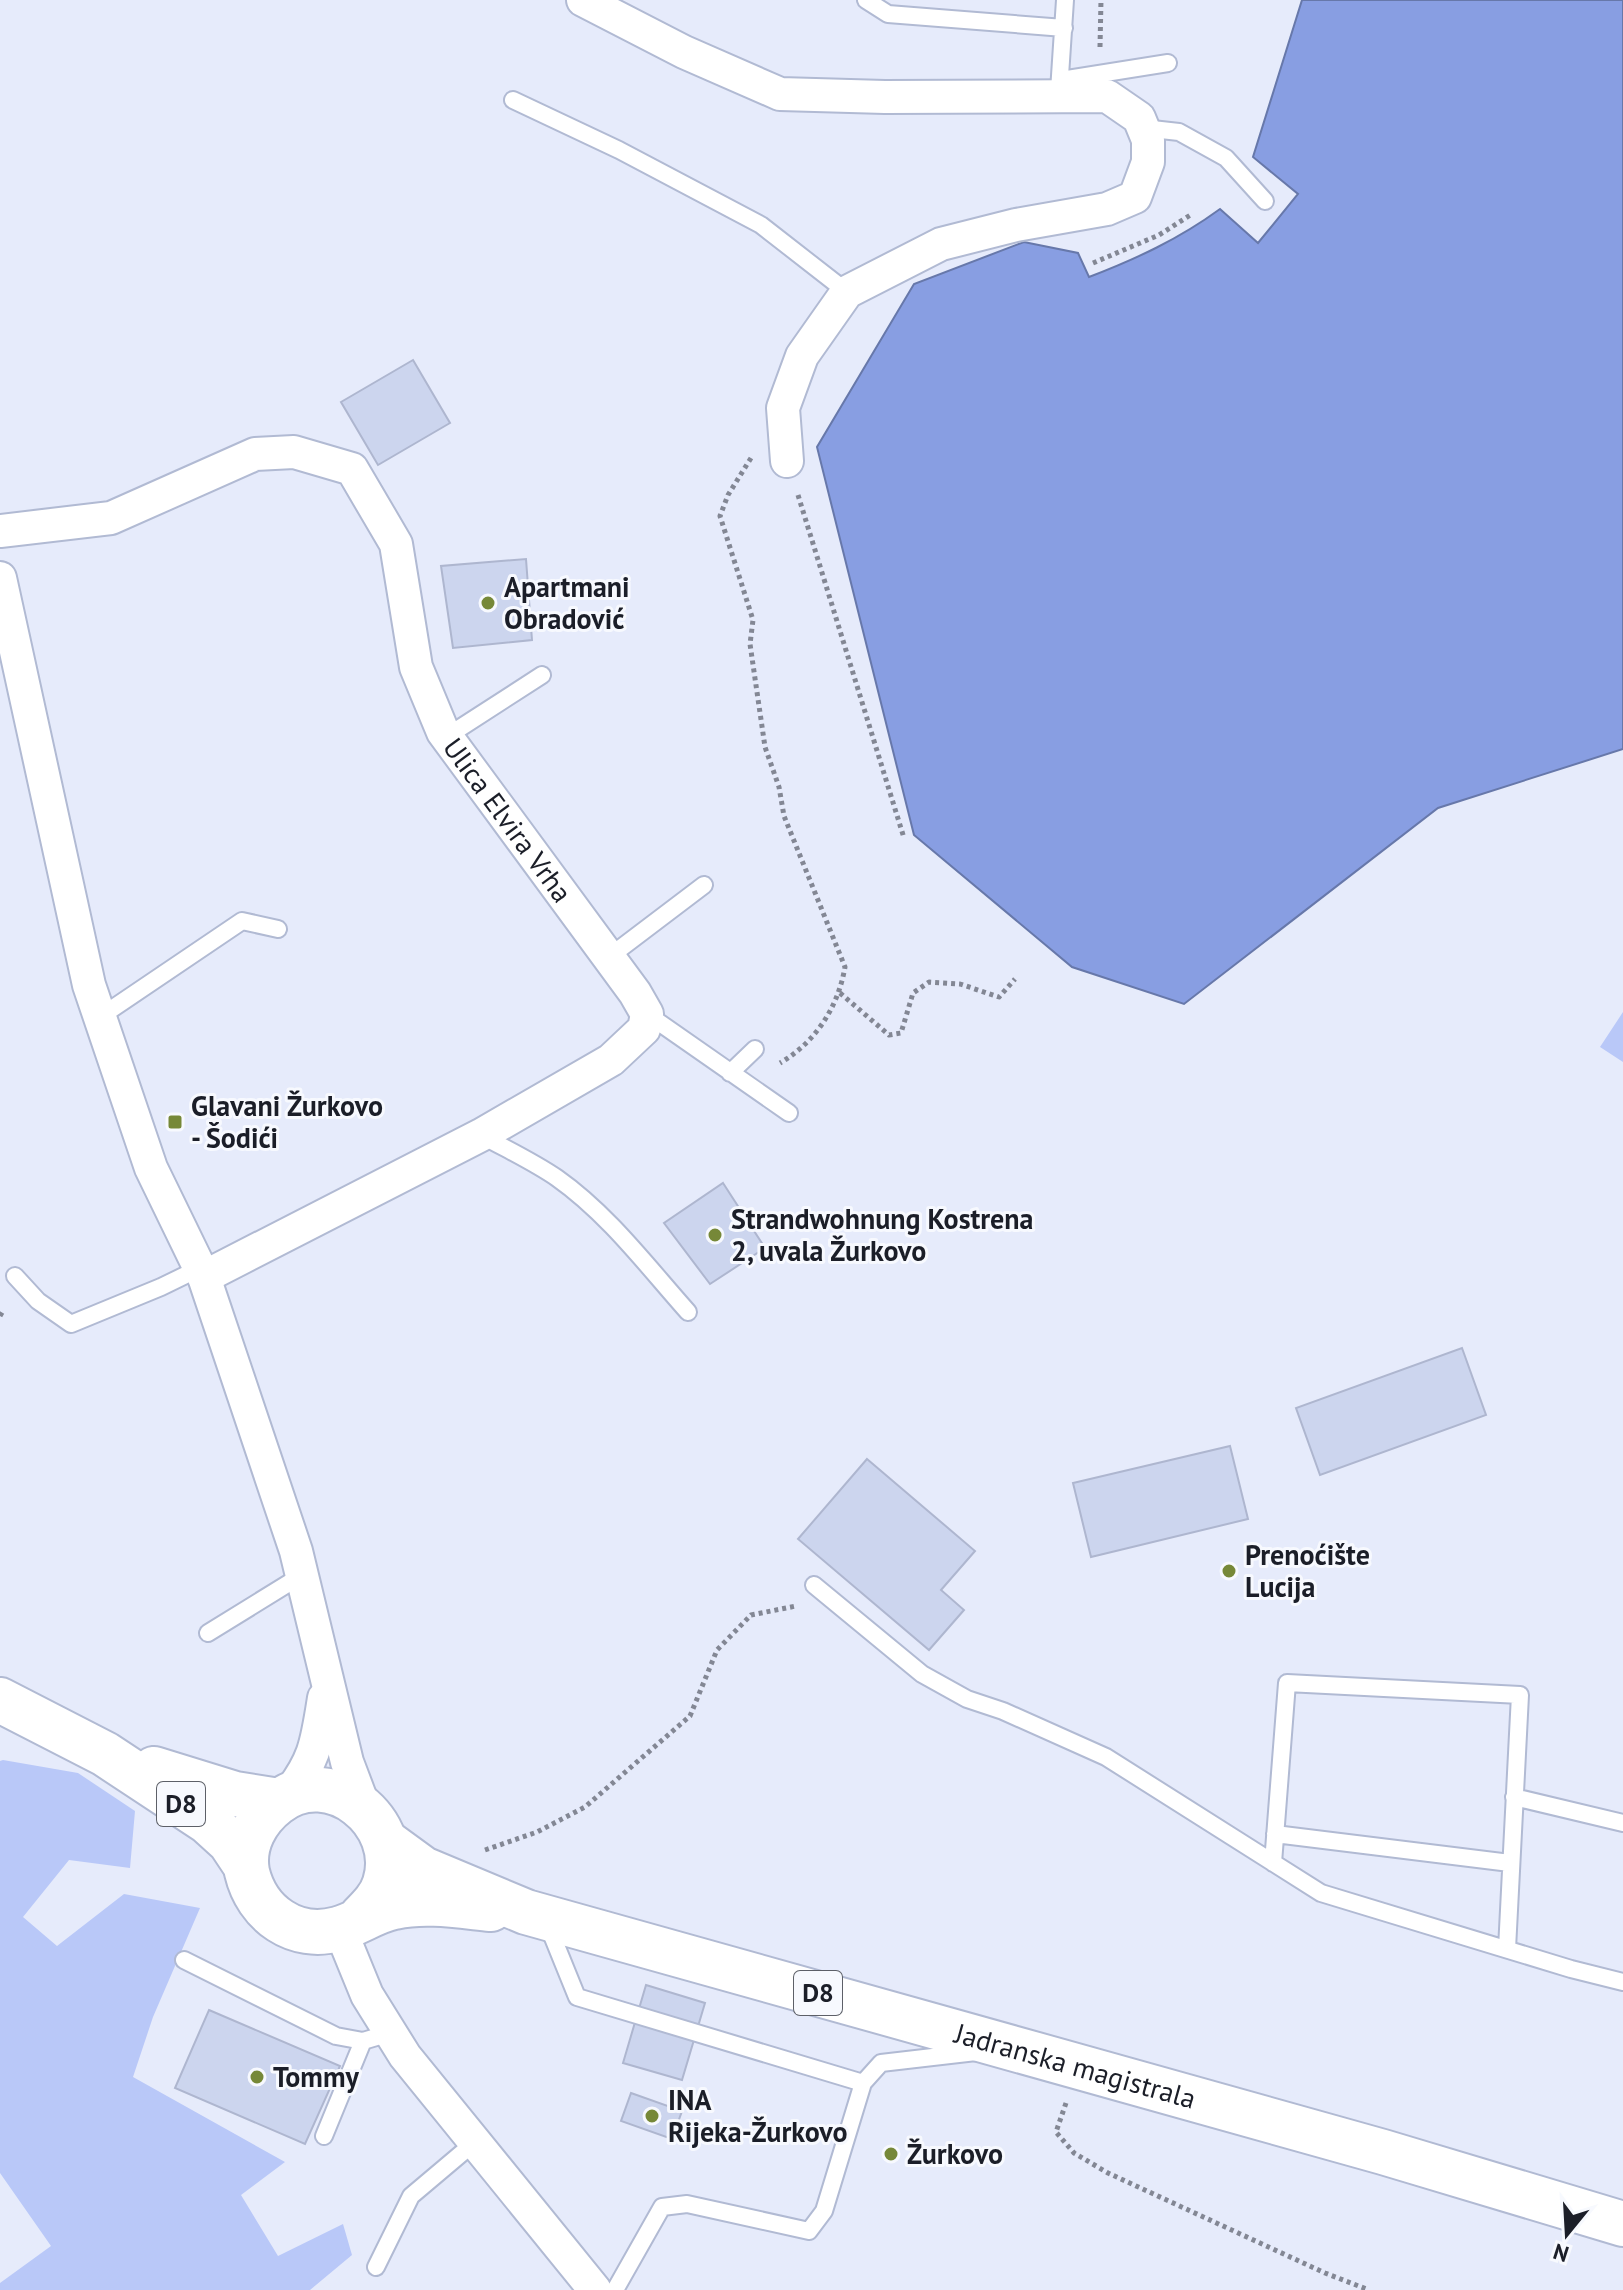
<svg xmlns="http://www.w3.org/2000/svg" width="1623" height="2290" font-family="'PT Sans',sans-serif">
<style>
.green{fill:#b9c8f8}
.water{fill:#889ee2;stroke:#6778aa;stroke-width:2}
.building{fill:#ccd5ee;stroke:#aeb6cf;stroke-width:2}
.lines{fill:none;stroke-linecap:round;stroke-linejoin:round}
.service-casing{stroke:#b1bad3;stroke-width:20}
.minor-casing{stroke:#b1bad3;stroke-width:36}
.primary-casing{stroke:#b1bad3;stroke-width:48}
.path{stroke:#838794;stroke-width:5;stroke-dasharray:4 4;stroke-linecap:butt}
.service{stroke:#fff;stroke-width:16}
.minor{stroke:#fff;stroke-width:32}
.primary{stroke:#fff;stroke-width:44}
.poi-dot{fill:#768838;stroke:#f7f9fe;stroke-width:3}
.labels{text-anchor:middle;stroke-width:6;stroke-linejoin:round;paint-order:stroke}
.shield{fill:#f7f9fe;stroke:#5d6068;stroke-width:2}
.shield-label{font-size:26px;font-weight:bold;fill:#1b1e28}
.poi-label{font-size:28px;font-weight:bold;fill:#1b1e28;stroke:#f7f9fe;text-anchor:start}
.street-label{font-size:28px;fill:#1b1e28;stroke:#f7f9fe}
</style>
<rect width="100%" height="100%" fill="#e6ebfb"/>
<path class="green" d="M1623,1012V1062L1600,1047Z
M3,1760L78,1773L135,1811L130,1868L69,1860L23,1917L57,1946L124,1894L200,1908L153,2017L133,2077L285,2162L241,2195L278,2256L343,2224L352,2255L310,2290H0V2283L51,2246L0,2173V1761Z"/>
<path class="water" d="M1302,0H1623V749L1438,808L1184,1004L1072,967L914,835L817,447L914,284L1024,242L1078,253L1089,277C1136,259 1179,239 1220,209L1258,243L1298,194L1253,157Z"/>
<path class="building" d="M413,360L450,423L378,465L341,402Z
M526,559L532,640L453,648L441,566Z
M723,1183L765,1248L710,1284L664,1223Z
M1462,1348L1486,1415L1320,1475L1296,1408Z
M1230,1446L1248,1519L1091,1557L1073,1483Z
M867,1459L975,1551L941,1590L964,1610L929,1650L798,1539Z
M646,1985L705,2003L682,2080L623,2063Z
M209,2010L340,2066L305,2144L175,2088Z
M631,2093L682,2111L672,2139L621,2121Z"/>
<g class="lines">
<defs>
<path id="service" d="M866,0L888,14L1064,28
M1061,80L1168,63
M1059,91L1065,0
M513,100L619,150L761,225L847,292
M1143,128L1179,132L1226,158L1265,201
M446,737L542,675
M609,957L704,885
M647,1014L789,1113
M100,1017L242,921L278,929
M730,1073L755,1049
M481,1135C506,1149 534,1162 557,1178C608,1214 647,1266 688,1312
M15,1276L38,1301L71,1324L161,1287L200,1268
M814,1585L922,1674L967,1699L1003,1711L1106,1757L1321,1893L1571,1969L1623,1982
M208,1633L302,1575
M1514,1797L1623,1823
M1275,1834L1510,1863
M1273,1863L1287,1683L1520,1695L1507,1949
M547,1923L577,1997L863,2083
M184,1960L336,2036L363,2041L390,2033
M324,2136L363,2041
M376,2267L411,2196L475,2142
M615,2290L662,2207L687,2204L809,2231L824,2211L863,2083L881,2063L976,2052"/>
<g id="minor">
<path d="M583,0L684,52L780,94L885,97L1107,96L1139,118L1148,140V162L1135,197L1107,209L1016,225L941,244L847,292L802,356L783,408L787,461"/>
<path id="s1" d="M0,531L111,518L255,454L294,452L352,469L396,544L416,667L443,732L635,993L647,1014L644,1029L611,1060L481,1135L204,1277"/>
<path d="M0,578L89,985L151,1168L204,1277L246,1402L296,1551L347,1762L364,1807"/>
<path d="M286,1797C315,1761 317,1743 324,1698"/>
<path d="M340,1929L367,1995L405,2056L595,2290"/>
</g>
<g id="primary">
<path d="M0,1700L105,1754L208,1822L230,1842L246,1866"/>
<path d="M154,1769L235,1794L279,1801"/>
<path id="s2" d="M386,1842L423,1869L526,1912L1383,2152L1623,2224"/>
<path d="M361,1917C371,1907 381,1897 385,1883C404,1822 330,1762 277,1803C256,1819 242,1845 247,1872C257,1914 295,1941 338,1929C357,1924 374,1911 394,1907C425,1900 460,1906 491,1909"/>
</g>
</defs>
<use href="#service" class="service-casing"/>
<use href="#minor" class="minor-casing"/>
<use href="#primary" class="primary-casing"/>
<path class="path" d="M1100,47L1101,0
M1093,263L1159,235L1192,214
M751,458L728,495L720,516L753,620L750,644L765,747L779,787L784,816L845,967C838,1007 816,1042 780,1063
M798,495L904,838
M840,993L889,1035L901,1033L913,993L929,982L960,984L999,997L1015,979
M0,1316L3,1311
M485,1850L537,1832L585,1807L690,1716L717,1650L751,1615L796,1606
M1066,2103L1056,2132L1074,2153L1108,2173L1325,2273L1369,2290"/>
<use href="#service" class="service"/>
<use href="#minor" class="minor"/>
<use href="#primary" class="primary"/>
</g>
<g class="poi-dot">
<circle cx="488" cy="603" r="8"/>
<rect x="167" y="1114" width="16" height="16" rx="4"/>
<circle cx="715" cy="1235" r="8"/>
<circle cx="1229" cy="1571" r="8"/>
<circle cx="257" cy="2077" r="8"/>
<circle cx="652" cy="2116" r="8"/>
<circle cx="891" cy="2154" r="8"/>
</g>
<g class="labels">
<g class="shield">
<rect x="157" y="1782" width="48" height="44" rx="6"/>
<rect x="794" y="1971" width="48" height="44" rx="6"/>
</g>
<g class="shield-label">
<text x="181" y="1813">D8</text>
<text x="818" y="2002">D8</text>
</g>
<g class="poi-label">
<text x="504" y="597">Apartmani<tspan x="504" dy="32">Obradović</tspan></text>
<text x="191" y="1116">Glavani Žurkovo<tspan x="191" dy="32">- Šodići</tspan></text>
<text x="731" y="1229">Strandwohnung Kostrena<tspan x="731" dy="32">2, uvala Žurkovo</tspan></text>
<text x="1245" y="1565">Prenoćište<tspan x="1245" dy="32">Lucija</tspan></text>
<text x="273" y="2087">Tommy</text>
<text x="668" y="2110">INA<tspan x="668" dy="32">Rijeka-Žurkovo</tspan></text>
<text x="907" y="2164">Žurkovo</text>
</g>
<g class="street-label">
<text dy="10" stroke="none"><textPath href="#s1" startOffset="760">Ulica Elvira Vrha</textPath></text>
<text dy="10" stroke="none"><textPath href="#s2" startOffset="728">Jadranska magistrala</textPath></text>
</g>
</g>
<g transform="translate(1567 2234) rotate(198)" stroke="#f7f9fe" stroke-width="6" paint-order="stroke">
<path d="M0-6L14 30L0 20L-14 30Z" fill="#1b1e28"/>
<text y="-12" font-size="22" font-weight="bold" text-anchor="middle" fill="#1b1e28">N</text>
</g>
</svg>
